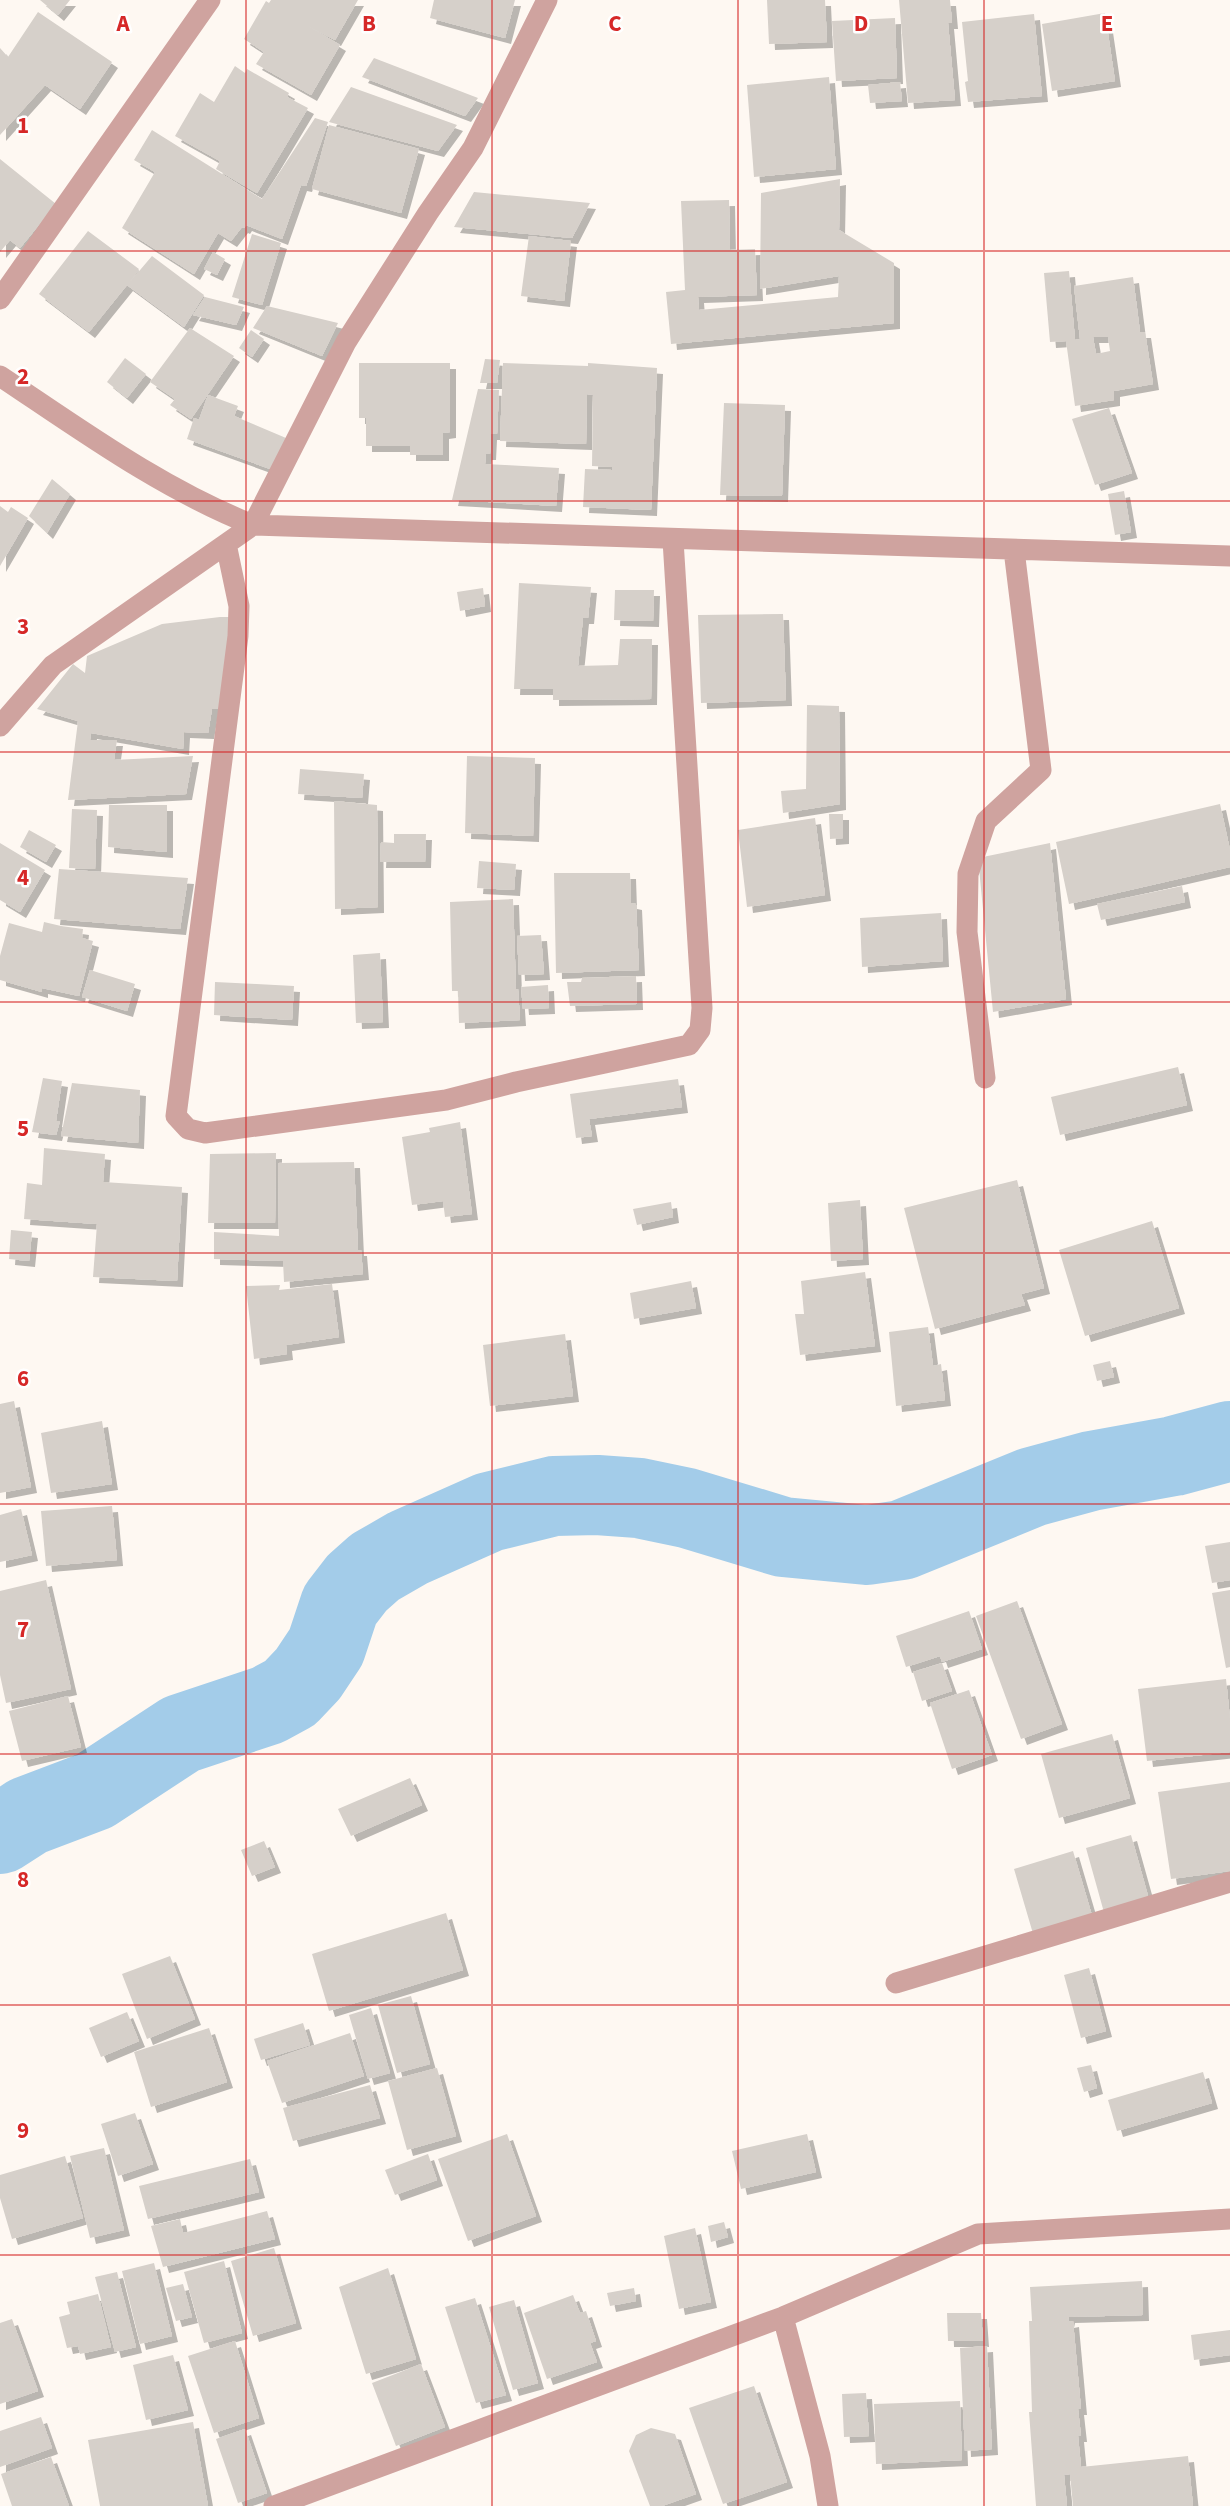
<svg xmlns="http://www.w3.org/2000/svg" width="1230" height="2506" font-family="'Source Sans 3',sans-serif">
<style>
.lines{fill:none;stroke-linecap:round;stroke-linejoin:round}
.river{stroke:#a3cce9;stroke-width:80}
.building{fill:#d6d0ca;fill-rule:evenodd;filter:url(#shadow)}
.street{stroke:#cfa39f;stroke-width:21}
.grid{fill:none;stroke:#d62828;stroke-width:2;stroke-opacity:0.55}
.grid-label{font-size:23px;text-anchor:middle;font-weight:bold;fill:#d62828;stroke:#fff;stroke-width:5;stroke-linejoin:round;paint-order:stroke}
</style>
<defs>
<filter id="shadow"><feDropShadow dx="6" dy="6" stdDeviation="0" flood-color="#0004"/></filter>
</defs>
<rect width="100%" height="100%" fill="#fef8f2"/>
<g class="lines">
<path class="river" d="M0,1834L28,1816L94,1791L181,1734L268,1705L290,1693L308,1674L326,1647L340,1605L357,1583L375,1567L408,1548L489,1512L554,1496L597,1495L639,1498L687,1508L783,1537L867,1545L902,1540L1032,1487L1091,1471L1174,1456L1230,1441"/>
</g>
<path class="building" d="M40,0H70L58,15Z
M271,0H358L335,40L308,26L340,45L311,95L256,64L264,52L244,39L266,1L269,3Z
M434,0H515L505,38L430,18Z
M767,0H825L827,42L769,44Z
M899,0H950L952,23H948L955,100L908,103Z
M38,12L112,62L80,109L45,85L0,135V48L8,57Z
M1105,13L1115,81L1052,91L1042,24Z
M1034,14L1042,96L968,102L965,82L968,81L962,22Z
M895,18L897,78L836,81L832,21Z
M374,58L478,98L465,116L362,77Z
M235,66L245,73L247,69L289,93L287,97L308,108L257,193L216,169L220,161L175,136L200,93L214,102Z
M829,77L836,169L754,177L747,85Z
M900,82L902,101L870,103L868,85Z
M351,87L457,125L438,151L329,122Z
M315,118L328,122L306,186L301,185L282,239L246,225L244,228L242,227L231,241L218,233L194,274L122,228L155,172L134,160L152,130L262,199Z
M329,125L419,149L401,213L312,189Z
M0,159L56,204L20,248L10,240L0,252Z
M840,179L839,230L894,263V323L671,344L666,292L685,290L681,201L729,200L730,250L755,249L757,295L698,297L699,310L838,297L839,276L760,289L761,193Z
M474,192L590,203L572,238L454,227Z
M88,231L139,269L129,283L152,256L204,295L184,327L127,285L89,332L39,294Z
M252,234L281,243L262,305L232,297Z
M529,236L571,241L564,301L521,296Z
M213,252L225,259L217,275L204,269Z
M1069,271L1075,340L1080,339L1074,286L1133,277L1140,332H1145L1153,384L1114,391V400L1075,406L1066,341L1050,342L1044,273ZM1093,337H1108L1110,351L1096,354Z
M205,297L244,307L236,325L193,315Z
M267,306L338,323L322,356L253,328Z
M190,328L234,356L191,419L170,405L175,399L150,382Z
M251,330L264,339L252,357L239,348Z
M125,358L146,374L127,398L107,382Z
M485,359L500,360L497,383H480Z
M359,363H450V432L443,433V455H410V446H366V418H359Z
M503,363L588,366V363L657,368L651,510L583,507L585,469L612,470V467L592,466L593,395L587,394L586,444L500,441Z
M478,389L499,390L497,434H491L490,454H486L485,464L559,468L556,506L452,500Z
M208,395L238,406L234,416L286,438L273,470L187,439L194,418L199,420Z
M724,403L785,405L782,496L720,495Z
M1109,408L1132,473L1095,485L1072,419Z
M52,479L70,494L47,533L29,516Z
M1124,491L1131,532L1115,535L1108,494Z
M0,506L8,512L11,507L28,518L0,566Z
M519,583L591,587L588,618H583L578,666L618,665L620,639H652L651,699L553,700V689H514Z
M483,588L485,606L460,611L457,592Z
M615,590H654L653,621L614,620Z
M783,614L786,700L701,703L698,615Z
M220,617H230L221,709H212L208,733L184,732L183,749L91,733L90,740H117L114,760L193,756L186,794L68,800L78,721L37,709L73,664L85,673L87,656L162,624Z
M807,705L839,706L840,804L783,813L781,791L806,789Z
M467,756L535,758L533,836L465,833Z
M300,769L364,774L362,798L298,794Z
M334,801L377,805L378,907L335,909Z
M1220,804L1230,850V867L1069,904L1056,842Z
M109,805H167V852L108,847Z
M72,809L97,810L95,869L69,868Z
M829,814H843V838L830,839Z
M815,818L825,895L747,907L738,830Z
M29,830L56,845L46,862L20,847Z
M394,834H426L425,862H380L381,842L394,843Z
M0,843L45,870L20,912L0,900Z
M1050,843L1066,999L993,1012L978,858Z
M479,861L516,864L514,890L477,888Z
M59,869L188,878L180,929L54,919Z
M554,873H630L631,903L636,904L639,970L556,973Z
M1182,886L1185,902L1101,920L1097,904Z
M513,899L516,989H518L520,1020L459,1023L458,991H452L450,902Z
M941,913L943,961L862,967L860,918Z
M44,922L61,926L83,929L82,938L93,941L79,996L42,988V992L0,980V956L9,923L42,932Z
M541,935L544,974L519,975L517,936Z
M380,953L383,1022L356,1023L353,955Z
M90,970L135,984L127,1011L82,997Z
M636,976L637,1004L570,1006L567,982H581L582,978Z
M215,982L294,986L292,1020L214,1015Z
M548,985L549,1008L523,1009L521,987Z
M1178,1067L1187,1105L1060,1135L1051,1097Z
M43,1078L62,1081L56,1121H60L56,1135L32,1132Z
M678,1079L682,1107L589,1119L592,1136L576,1138L570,1094Z
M72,1083L140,1090L138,1143L61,1136Z
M460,1122L472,1214L445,1217L443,1201L412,1205L402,1137L430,1132L429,1128Z
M44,1148L105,1154L103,1182L182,1187L177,1281L93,1277L97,1224L24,1219L27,1183L42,1185Z
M276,1153L275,1223H208L210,1154Z
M354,1162L358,1250H361L363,1274L284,1282L283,1261L214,1259V1232L279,1236L278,1163Z
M1017,1180L1044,1288L1021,1294L1025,1305L935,1329L904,1208Z
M860,1200L863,1259L831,1261L828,1203Z
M671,1202L673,1217L637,1225L633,1209Z
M1152,1221L1179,1308L1085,1336L1059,1250Z
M11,1230L32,1232L29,1261L9,1259Z
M865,1272L875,1346L800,1355L795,1314H804L801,1281Z
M691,1281L696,1308L634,1319L630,1293Z
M332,1284L339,1337L286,1345L287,1354L254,1359L246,1286L280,1285L279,1290Z
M928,1327L933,1366L941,1364L945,1400L896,1406L889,1332Z
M565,1334L573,1396L490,1406L483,1345Z
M1110,1361L1114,1377L1097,1381L1093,1365Z
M14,1401L31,1487L0,1493V1404Z
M102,1421L112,1484L51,1493L41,1433Z
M112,1506L117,1560L46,1566L41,1511Z
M21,1509L32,1555L0,1562V1515Z
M1230,1542V1580L1212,1583L1205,1546Z
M46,1580L71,1689L6,1703L0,1675V1591Z
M1230,1590V1667L1226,1668L1212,1593Z
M1017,1601L1062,1724L1021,1739L976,1616Z
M969,1611L982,1649L942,1662L940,1656L906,1667L896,1636Z
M942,1663L952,1691L922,1701L913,1672Z
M1226,1679L1230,1719V1752L1147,1761L1138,1689Z
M969,1690L992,1755L952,1769L930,1703Z
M68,1696L81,1747L22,1761L9,1711Z
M1112,1734L1130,1798L1059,1818L1041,1754Z
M410,1778L422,1805L351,1836L338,1809Z
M1230,1782V1871L1171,1879L1158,1792Z
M1131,1835L1150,1903L1105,1916L1086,1848Z
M264,1841L275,1867L252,1876L241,1850Z
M1073,1851L1093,1919L1034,1937L1014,1869Z
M446,1913L463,1970L329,2011L312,1954Z
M170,1956L195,2019L147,2039L122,1974Z
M1089,1968L1106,2031L1081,2038L1064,1975Z
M411,1996L430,2064L397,2073L378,2005Z
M371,2008L390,2073L368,2079L349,2015Z
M127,2012L139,2041L101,2057L89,2028Z
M303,2023L310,2045L261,2060L254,2039Z
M209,2028L227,2082L151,2107L134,2052Z
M350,2033L364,2076L282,2103L267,2061Z
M1091,2065L1097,2088L1084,2092L1077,2068Z
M437,2068L456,2136L407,2150L388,2081Z
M1203,2072L1212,2103L1117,2131L1108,2100Z
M370,2085L380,2118L293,2141L283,2108Z
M135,2113L153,2164L118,2176L101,2124Z
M507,2134L536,2216L468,2241L438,2159Z
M807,2134L816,2172L741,2189L732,2151Z
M104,2148L124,2230L90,2238L70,2156Z
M428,2154L437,2180L395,2195L385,2170Z
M65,2156L83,2218L12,2239L0,2198V2175Z
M250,2159L259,2192L148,2219L139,2186Z
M267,2211L275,2239L163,2267L151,2226L180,2219L183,2233Z
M724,2222L728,2237L711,2242L708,2226Z
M695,2228L711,2302L679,2309L664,2236Z
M274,2248L296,2323L253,2336L231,2261Z
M224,2261L242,2333L204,2343L184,2272Z
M154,2263L172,2336L140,2344L122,2271Z
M388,2268L416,2359L366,2374L339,2287Z
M117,2272L136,2347L115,2352L95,2277Z
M1142,2281L1143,2315L1069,2317L1068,2322L1073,2321L1081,2409H1078L1081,2436H1078L1081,2467L1188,2456L1193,2506H1073L1070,2474L1064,2475L1067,2506H1036L1029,2412H1032L1029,2321H1032L1030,2287Z
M183,2284L192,2317L176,2321L166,2288Z
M634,2288L636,2301L610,2306L607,2293Z
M98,2294L111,2347L80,2354L78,2346L67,2348L59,2317L70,2314L67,2302Z
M573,2295L580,2313L586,2311L596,2341L590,2343L597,2362L547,2379L524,2313Z
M475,2298L506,2395L476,2403L445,2307Z
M514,2300L538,2383L513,2390L489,2307Z
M947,2313H981L983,2341H948Z
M12,2319L38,2391L0,2404V2323Z
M1230,2330V2355L1194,2360L1191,2335Z
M235,2341L259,2418L214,2433L188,2356Z
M987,2346L992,2449L965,2451L960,2348Z
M173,2355L188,2410L146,2420L133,2365Z
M421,2364L445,2427L396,2446L372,2383Z
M754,2386L787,2482L723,2504L689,2408Z
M866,2393L869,2436L844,2437L842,2394Z
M960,2401L962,2460L876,2464L874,2404Z
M41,2417L52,2448L0,2467V2431Z
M193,2422L208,2506H100L88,2440Z
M651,2428L675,2434L696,2494L662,2506H650L629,2451L636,2435Z
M245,2429L267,2493L238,2503L216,2439Z
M51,2457L69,2506H12L1,2474Z"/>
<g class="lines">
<path class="street" d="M0,299L210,0
M0,376C81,430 162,489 253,525L1230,556
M226,544L239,606L238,636L176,1116L188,1129L205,1133L446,1100L516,1082L689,1045L700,1030L702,1008L673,540
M0,726L53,665L253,525L346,342L428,213L473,148L547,0
M985,1078L967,932L968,874L986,821L1041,770L1014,550
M896,1983L1230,1882
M783,2317L820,2456L828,2506
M274,2506L783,2317L978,2234L1230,2219"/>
</g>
<path class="grid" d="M246,0V2506M492,0V2506M738,0V2506M984,0V2506M0,251H1230M0,501H1230M0,752H1230M0,1002H1230M0,1253H1230M0,1504H1230M0,1754H1230M0,2005H1230M0,2255H1230"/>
<g class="grid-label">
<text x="123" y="31">A</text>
<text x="369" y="31">B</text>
<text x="615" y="31">C</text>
<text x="861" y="31">D</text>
<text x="1107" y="31">E</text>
<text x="23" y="133">1</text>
<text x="23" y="384">2</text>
<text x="23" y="634">3</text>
<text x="23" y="885">4</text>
<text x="23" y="1136">5</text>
<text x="23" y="1386">6</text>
<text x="23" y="1637">7</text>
<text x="23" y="1887">8</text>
<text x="23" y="2138">9</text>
</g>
</svg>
